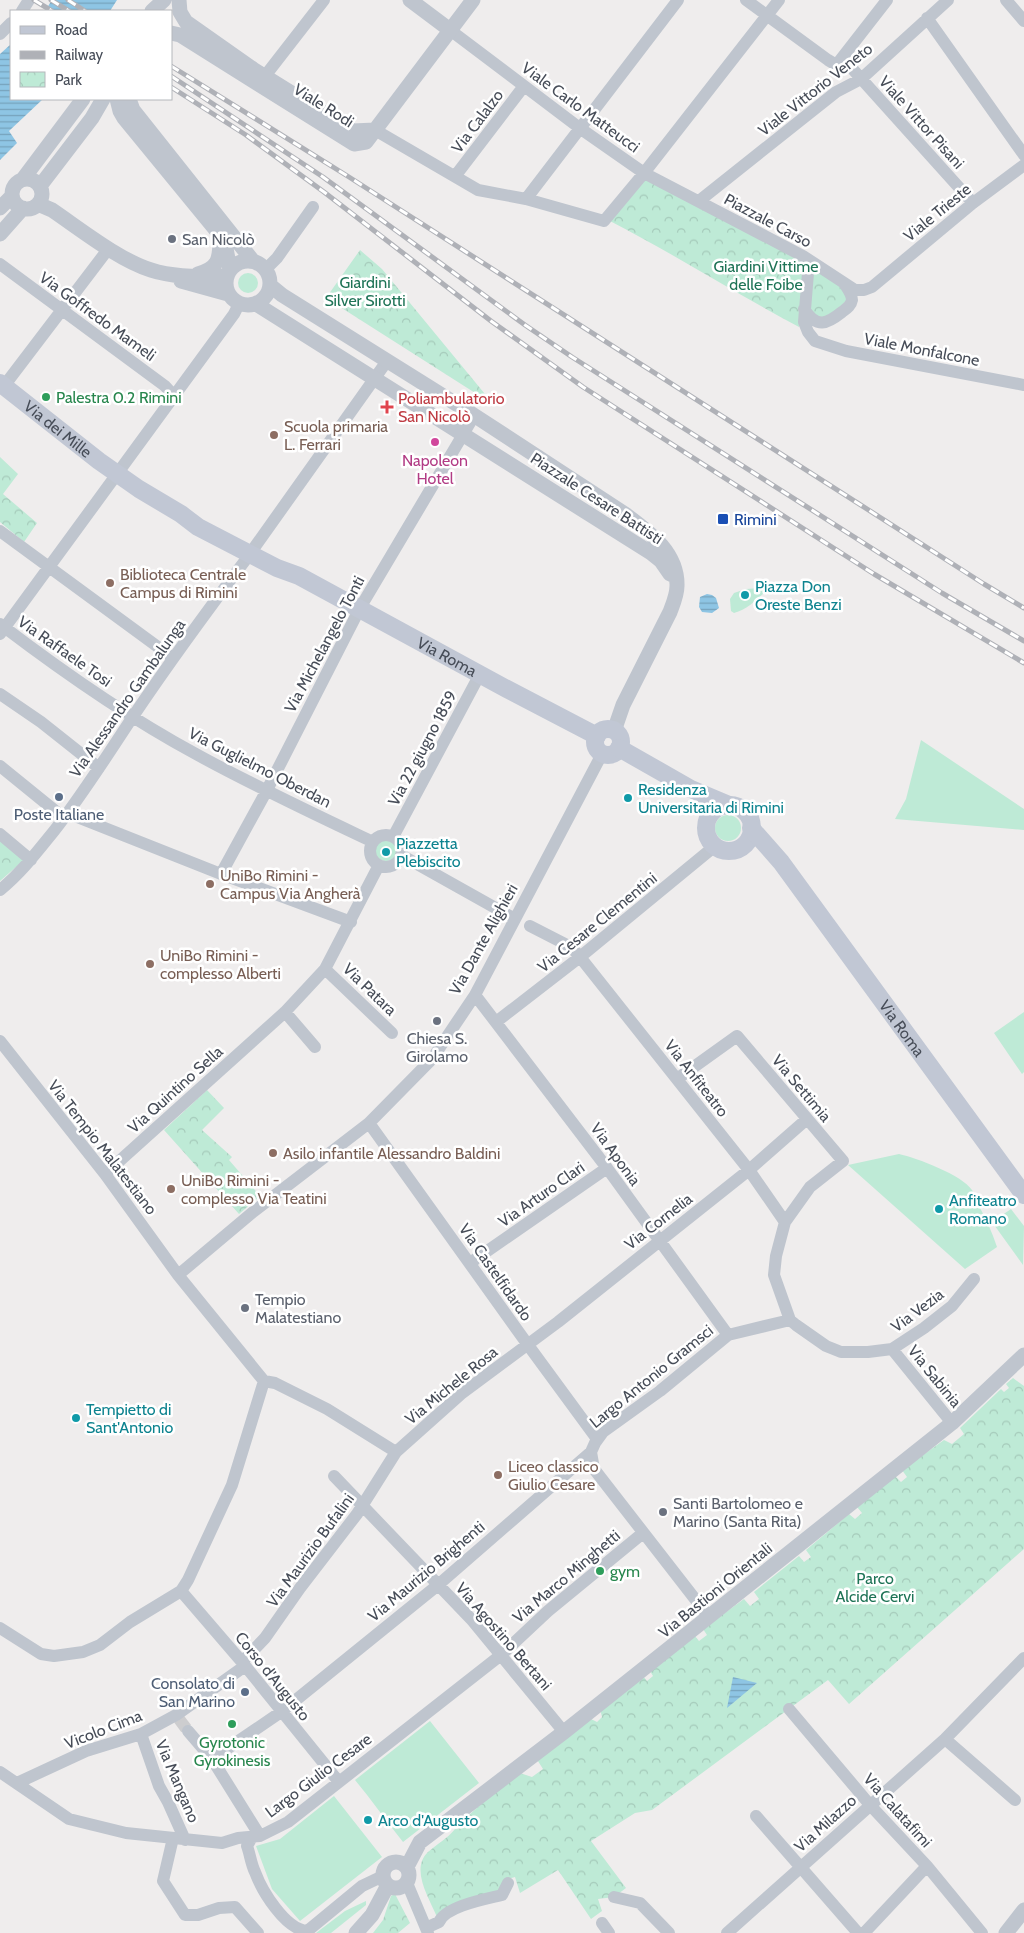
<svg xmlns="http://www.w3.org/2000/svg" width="1024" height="1933" font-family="Cabin,sans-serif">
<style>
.green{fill:#beead6}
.park{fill:url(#park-crowns)}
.water{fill:url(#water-rules)}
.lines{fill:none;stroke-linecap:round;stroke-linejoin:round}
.minor-tunnel{stroke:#cdcdcf;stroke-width:12;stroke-dasharray:12 6;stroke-linecap:butt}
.minor{stroke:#bfc5ce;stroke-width:12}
.tertiary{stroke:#bfc5ce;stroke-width:15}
.secondary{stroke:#c1c7d4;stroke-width:18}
.rail-casing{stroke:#afb1b7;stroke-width:5}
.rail{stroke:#fff;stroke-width:3;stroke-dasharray:9;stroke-linecap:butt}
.worship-dot{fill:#6b7280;stroke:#fff;stroke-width:2}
.leisure-dot{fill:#2e9e5b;stroke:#fff;stroke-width:2}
.health-dot{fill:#e0444e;stroke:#fff;stroke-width:2}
.education-dot{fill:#8d6e63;stroke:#fff;stroke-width:2}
.hotel-dot{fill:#d1479c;stroke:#fff;stroke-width:2}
.transit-dot{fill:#1a4fb4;stroke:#fff;stroke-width:2}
.culture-dot{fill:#0f9aa8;stroke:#fff;stroke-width:2}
.service-dot{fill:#5c6f8a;stroke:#fff;stroke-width:2}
.labels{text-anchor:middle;stroke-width:5;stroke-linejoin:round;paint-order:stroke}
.street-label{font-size:16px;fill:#474d58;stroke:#fff}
.worship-label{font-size:16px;fill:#5b616d;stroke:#fff;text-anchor:start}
.park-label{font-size:16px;fill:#1e7356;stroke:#fff}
.leisure-label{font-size:16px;fill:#27864d;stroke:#fff;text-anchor:start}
.health-label{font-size:16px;fill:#be3a42;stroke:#fff;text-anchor:start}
.education-label{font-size:16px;fill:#785e54;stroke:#fff;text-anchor:start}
.hotel-label{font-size:16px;fill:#b23c85;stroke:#fff}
.transit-label{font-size:16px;fill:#164399;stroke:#fff;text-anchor:start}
.culture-label{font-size:16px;fill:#0d838f;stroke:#fff;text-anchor:start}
.service-label{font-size:16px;fill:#4e5e75;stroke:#fff}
</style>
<defs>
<pattern id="park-crowns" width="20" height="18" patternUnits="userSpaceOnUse" patternTransform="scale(1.25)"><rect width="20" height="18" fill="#beead6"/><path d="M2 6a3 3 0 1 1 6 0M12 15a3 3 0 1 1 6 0" fill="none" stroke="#a5caba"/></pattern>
<pattern id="water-rules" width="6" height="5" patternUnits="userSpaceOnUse" patternTransform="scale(1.25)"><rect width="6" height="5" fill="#8ec5e4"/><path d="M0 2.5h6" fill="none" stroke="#76a2bc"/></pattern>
</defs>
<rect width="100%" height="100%" fill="#efeded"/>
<path class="green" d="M238 283a10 10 0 1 1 20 0a10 10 0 1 1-20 0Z
M760,588L765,590L764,593C755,601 746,610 734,613L731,611L730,599L734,593L746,589Z
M921,740L1024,809V830L895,819L906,799Z
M715 828a13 13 0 1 1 26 0a13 13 0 1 1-26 0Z
M375 850a11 11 0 1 1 22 0a11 11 0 1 1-22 0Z
M1024,1012V1072L1022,1074L994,1033Z
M899,1154C917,1158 962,1175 972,1190C975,1194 976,1200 978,1204C986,1219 992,1232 997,1247L965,1269L848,1165Z
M1011,1209L1024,1226L1023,1265L992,1222Z
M430,1721L479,1783L403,1842C386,1821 372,1800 355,1780Z
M334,1796L382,1857L300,1921L272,1889L256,1846L280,1839Z
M366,1901V1905L331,1933H316L345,1911Z"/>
<path class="park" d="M645,178L799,259L804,273L799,327C735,293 674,254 610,221Z
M360,250L382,269L494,405L326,298Z
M819,271L837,280L848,299L827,319L811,314V275Z
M0,457L18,474L3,494L37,523L24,542L0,522Z
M0,840L24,860L0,881Z
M207,1090L224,1108L202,1130L232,1157L229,1160L260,1196L239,1214L164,1130Z
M1013,1378L1024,1386V1549L849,1704L828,1680L652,1810L635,1813L591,1841L626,1888L614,1897L598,1899L602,1911L591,1919L558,1870L520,1893L515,1877L508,1879L500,1893L437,1917C429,1898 410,1869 428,1852C437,1844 447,1839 455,1829L464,1828L469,1824V1815L517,1772L532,1777L543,1769L536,1758L589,1718L597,1722L602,1717L600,1709L643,1676L647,1681L653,1676L650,1671L694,1635L699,1641L707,1635L703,1629L744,1599L750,1606L759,1599L754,1592L799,1556L804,1562L811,1557L806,1550L849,1514L855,1519L862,1513L857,1507L895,1476L901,1482L907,1477L902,1470L944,1440L952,1444L964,1434L960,1428L1001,1389L1004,1392L1009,1388L1006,1384Z
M395,1894L410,1923L398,1933H373L383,1920L391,1896Z"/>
<path class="water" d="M52,0H117L110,11H45Z
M11,44V99H43L9,131L17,143L0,160V54Z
M707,594L712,595L716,598L719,608L712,613L702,612L699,607L700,597Z
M733,1677L757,1683L727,1708Z"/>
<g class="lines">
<path class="minor-tunnel" d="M179,1719L188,1731"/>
<path class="minor" d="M746,0L828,60L833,63L848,64L973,203
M1006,0L1024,21
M22,11L29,0
M927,18L1024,155
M450,30L581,129L644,173L803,256L855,290H864L872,287L973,203L1024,165
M0,34L11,23
M838,63L887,0
M265,76L324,0
M375,130L478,190L526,199L604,221L644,173L779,0
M456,175L524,86
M526,199L678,0
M699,201L836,92L861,79L948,0
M803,256L808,273L804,322L808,332L815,341L846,351L1024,385
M0,264L165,386L175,397
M266,269L277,258L313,207
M804,309C817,329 827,324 842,312C846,309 851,306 852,300C852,294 847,288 844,283
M4,386L109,248
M0,531L173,658
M254,548L387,361
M0,624C63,672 127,717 196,754C254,786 314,814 373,842
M0,634L234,314L239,304
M0,694L41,722L99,768
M0,766L64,818
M67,813L221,874L351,922
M0,834L31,860
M370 851a16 16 0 1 1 32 0a16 16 0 1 1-32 0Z
M393,837L480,674
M401,855L515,919
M221,874L267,790L360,608L474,416
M0,890C21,873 37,852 54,831C83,794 108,754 134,715C171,660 210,607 250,554
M530,926L571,947L580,957L749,1170L785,1222
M325,969L392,1033
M475,995L607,1168L728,1335
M285,1012L315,1047
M496,1022L580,957L715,846
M0,1041L105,1174L178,1275L264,1381
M677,1079L737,1036L843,1161L810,1187L785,1222L776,1256L774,1275L790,1320L796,1325L826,1346L841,1352H868L892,1349L924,1328L952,1306L974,1279
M369,1123L528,1345L597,1439
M105,1174L285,1012L325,969L379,865
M470,1263L607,1168
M178,1275L253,1212L369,1123L432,1059L475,995L602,754
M892,1349L952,1423
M264,1381L275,1383L327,1409L396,1452
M334,1476L471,1619L564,1732
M181,1591L242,1662L339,1782
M709,1617L594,1469L591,1452L595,1443L603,1432L660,1391L728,1335L790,1320
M0,1628L41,1654L54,1656L83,1652L100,1645L130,1622L181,1591L188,1580L232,1485L264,1381
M242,1662L265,1638L300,1588L357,1514L396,1452L461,1394L558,1322L749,1170L807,1119
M789,1709L870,1805L927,1866L982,1933
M188,1731L212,1759L260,1836
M141,1734L159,1786L168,1802L185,1840
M945,1739L1015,1800
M212,1759L281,1712L438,1585L591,1452
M0,1772L69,1819L126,1833L222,1843L238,1838L260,1836L288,1822L501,1655L548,1611L643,1533
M17,1783L86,1751L141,1734L176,1715L245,1666
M756,1816L858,1933
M252,1837L247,1846C250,1854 251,1864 255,1872C262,1891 285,1929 307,1931
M173,1838L163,1881L185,1915H198L219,1908L235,1907L258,1933
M407,1883L428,1933
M614,1897L640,1903L669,1933
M602,1923L609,1933
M426,1928L439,1922C446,1906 486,1899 502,1895L508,1883
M305,1933L362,1886L383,1876
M727,1933L945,1739L1024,1658
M864,1933L927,1866"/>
<path class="tertiary" d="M179,0L180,12L186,22L253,69L353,131L375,130
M410,0L450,30
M152,11L164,0
M171,33L180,35L354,144L366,142L473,0
M117,99L120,111L124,118L220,235L226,248L230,270
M129,99L133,110L253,261
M12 194a15 15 0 1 1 30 0a15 15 0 1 1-30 0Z
M23,179L83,99
M40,186L92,118L103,99
M38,204L52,210C80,229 119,260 151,270C175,278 202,276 227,276
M0,208L12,196
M0,234L23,208
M226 283a22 22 0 1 1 44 0a22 22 0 1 1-44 0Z
M198,274C218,268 220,260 220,239
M181,281L228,294
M271,286L282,295L469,412L625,514C649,532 678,552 677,586C677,595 673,604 670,612L623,705L614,731
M256,304L651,553L661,561L670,574
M383 1875a13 13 0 1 1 26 0a13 13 0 1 1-26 0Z
M405,1866L409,1863L420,1842L564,1732L952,1423L1024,1355
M356,1933L372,1915L388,1885
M1006,1933L1024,1910"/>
<g class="secondary">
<path id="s1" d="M0,383L99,461L139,489L181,514L198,527L277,568L299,576L507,689L597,736"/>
<circle cx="608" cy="742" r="13"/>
<path d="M619,748L691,789L729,805"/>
<circle cx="729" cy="828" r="23"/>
<path id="s2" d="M751,828L781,862L1024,1195"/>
</g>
<defs>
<path id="rail" d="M34,0L52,11
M51,0L69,11
M68,0L85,11
M171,66L349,177L984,584L1024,608
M171,76L323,177L525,325L572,357L942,593L1024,641
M171,87L246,135L324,192L491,321L583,387L874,574L1024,663"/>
</defs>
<use href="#rail" class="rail-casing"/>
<use href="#rail" class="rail"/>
</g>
<g class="worship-dot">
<circle cx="172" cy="239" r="5"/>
<circle cx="437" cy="1021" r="5"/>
<circle cx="245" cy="1308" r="5"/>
<circle cx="663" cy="1512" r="5"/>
</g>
<g class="leisure-dot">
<circle cx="46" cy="397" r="5"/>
<circle cx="600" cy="1571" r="5"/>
<circle cx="232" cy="1724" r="5"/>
</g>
<path class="health-dot" d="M384.5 399.5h5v5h5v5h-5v5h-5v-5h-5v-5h5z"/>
<g class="education-dot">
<circle cx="274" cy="435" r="5"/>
<circle cx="110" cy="583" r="5"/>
<circle cx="210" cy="884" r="5"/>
<circle cx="150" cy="964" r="5"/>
<circle cx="273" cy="1153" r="5"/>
<circle cx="171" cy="1189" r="5"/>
<circle cx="498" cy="1475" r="5"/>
</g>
<circle class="hotel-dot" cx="435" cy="442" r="5"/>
<rect class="transit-dot" x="717" y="513" width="12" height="12" rx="2.5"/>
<g class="culture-dot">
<circle cx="745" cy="595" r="5"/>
<circle cx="628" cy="798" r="5"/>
<circle cx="386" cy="852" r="5"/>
<circle cx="939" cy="1209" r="5"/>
<circle cx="76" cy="1418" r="5"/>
<circle cx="368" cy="1820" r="5"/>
</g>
<g class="service-dot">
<circle cx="59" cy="797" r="5"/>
<circle cx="245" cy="1692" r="5"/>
</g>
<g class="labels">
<g class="street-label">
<text transform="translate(815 89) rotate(-38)" y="6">Viale Vittorio Veneto</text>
<text transform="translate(324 105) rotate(32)" y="6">Viale Rodi</text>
<text transform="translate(581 107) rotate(36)" y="6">Viale Carlo Matteucci</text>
<text transform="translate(477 121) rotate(-53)" y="6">Via Calalzo</text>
<text transform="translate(922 122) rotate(48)" y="6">Viale Vittor Pisani</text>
<text transform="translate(937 212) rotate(-39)" y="6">Viale Trieste</text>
<text transform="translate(768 220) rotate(28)" y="6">Piazzale Carso</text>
<text transform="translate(98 316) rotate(36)" y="6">Via Goffredo Mameli</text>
<text transform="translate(922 349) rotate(11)" y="6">Viale Monfalcone</text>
<text dy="6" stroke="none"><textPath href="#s1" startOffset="74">Via dei Mille</textPath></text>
<text transform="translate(597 498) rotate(33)" y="6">Piazzale Cesare Battisti</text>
<text transform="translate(324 644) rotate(-62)" y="6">Via Michelangelo Tonti</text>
<text transform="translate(65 651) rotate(35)" y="6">Via Raffaele Tosi</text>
<text dy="6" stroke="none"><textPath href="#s1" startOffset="526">Via Roma</textPath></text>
<text transform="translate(127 698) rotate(-55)" y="6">Via Alessandro Gambalunga</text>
<text transform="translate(422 748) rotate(-62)" y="6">Via 22 giugno 1859</text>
<text transform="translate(260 767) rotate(27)" y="6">Via Guglielmo Oberdan</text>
<text transform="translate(597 922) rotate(-39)" y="6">Via Cesare Clementini</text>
<text transform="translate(483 939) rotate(-61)" y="6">Via Dante Alighieri</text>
<text transform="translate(370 989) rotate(44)" y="6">Via Patara</text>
<text dy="6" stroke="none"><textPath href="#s2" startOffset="251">Via Roma</textPath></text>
<text transform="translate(697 1078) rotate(52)" y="6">Via Anfiteatro</text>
<text transform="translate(802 1088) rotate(50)" y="6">Via Settimia</text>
<text transform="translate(175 1089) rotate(-42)" y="6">Via Quintino Sella</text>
<text transform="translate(103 1147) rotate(52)" y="6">Via Tempio Malatestiano</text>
<text transform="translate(616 1154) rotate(54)" y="6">Via Aponia</text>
<text transform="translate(541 1194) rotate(-35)" y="6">Via Arturo Clari</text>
<text transform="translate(658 1221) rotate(-38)" y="6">Via Cornelia</text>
<text transform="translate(496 1272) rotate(55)" y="6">Via Castelfidardo</text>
<text transform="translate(917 1310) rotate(-37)" y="6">Via Vezia</text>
<text transform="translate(651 1376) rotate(-39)" y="6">Largo Antonio Gramsci</text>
<text transform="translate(935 1376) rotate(51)" y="6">Via Sabinia</text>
<text transform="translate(451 1385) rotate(-39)" y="6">Via Michele Rosa</text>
<text transform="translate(310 1550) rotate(-54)" y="6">Via Maurizio Bufalini</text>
<text transform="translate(426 1571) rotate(-40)" y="6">Via Maurizio Brighenti</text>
<text transform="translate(566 1576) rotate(-40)" y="6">Via Marco Minghetti</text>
<text transform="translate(715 1590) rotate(-39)" y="6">Via Bastioni Orientali</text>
<text transform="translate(504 1636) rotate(49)" y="6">Via Agostino Bertani</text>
<text transform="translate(273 1676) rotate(51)" y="6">Corso d'Augusto</text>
<text transform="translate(103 1729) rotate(-21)" y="6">Vicolo Cima</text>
<text transform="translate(318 1775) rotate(-37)" y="6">Largo Giulio Cesare</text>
<text transform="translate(178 1781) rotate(67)" y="6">Via Mangano</text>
<text transform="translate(898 1810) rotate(48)" y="6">Via Calatafimi</text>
<text transform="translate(825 1823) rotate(-42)" y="6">Via Milazzo</text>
</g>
<g class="worship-label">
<text x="182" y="245">San Nicolò</text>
<text x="437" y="1044" text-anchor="middle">Chiesa S.<tspan x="437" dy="18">Girolamo</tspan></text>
<text x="255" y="1305">Tempio<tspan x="255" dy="18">Malatestiano</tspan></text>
<text x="673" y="1509">Santi Bartolomeo e<tspan x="673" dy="18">Marino (Santa Rita)</tspan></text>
</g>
<g class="park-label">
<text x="766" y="272">Giardini Vittime<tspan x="766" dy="18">delle Foibe</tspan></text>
<text x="365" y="288">Giardini<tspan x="365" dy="18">Silver Sirotti</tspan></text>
<text x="875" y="1584">Parco<tspan x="875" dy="18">Alcide Cervi</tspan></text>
</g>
<g class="leisure-label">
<text x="56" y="403">Palestra 0.2 Rimini</text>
<text x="610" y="1577">gym</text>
<text x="232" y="1748" text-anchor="middle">Gyrotonic<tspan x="232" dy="18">Gyrokinesis</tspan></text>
</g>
<g class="health-label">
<text x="398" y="404">Poliambulatorio<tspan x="398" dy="18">San Nicolò</tspan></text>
</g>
<g class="education-label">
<text x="284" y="432">Scuola primaria<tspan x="284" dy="18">L. Ferrari</tspan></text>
<text x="120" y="580">Biblioteca Centrale<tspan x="120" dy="18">Campus di Rimini</tspan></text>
<text x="220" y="881">UniBo Rimini -<tspan x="220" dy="18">Campus Via Angherà</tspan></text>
<text x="160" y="961">UniBo Rimini -<tspan x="160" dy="18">complesso Alberti</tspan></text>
<text x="283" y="1159">Asilo infantile Alessandro Baldini</text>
<text x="181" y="1186">UniBo Rimini -<tspan x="181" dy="18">complesso Via Teatini</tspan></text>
<text x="508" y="1472">Liceo classico<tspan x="508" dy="18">Giulio Cesare</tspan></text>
</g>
<g class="hotel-label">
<text x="435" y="466">Napoleon<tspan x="435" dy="18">Hotel</tspan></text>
</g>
<g class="transit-label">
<text x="734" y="525">Rimini</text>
</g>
<g class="culture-label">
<text x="755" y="592">Piazza Don<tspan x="755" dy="18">Oreste Benzi</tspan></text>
<text x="638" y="795">Residenza<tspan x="638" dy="18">Universitaria di Rimini</tspan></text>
<text x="396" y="849">Piazzetta<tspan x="396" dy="18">Plebiscito</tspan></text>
<text x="949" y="1206">Anfiteatro<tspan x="949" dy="18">Romano</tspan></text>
<text x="86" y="1415">Tempietto di<tspan x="86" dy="18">Sant'Antonio</tspan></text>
<text x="378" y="1826">Arco d'Augusto</text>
</g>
<g class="service-label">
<text x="59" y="820">Poste Italiane</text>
<text x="235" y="1689" text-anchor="end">Consolato di<tspan x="235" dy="18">San Marino</tspan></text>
</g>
</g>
<rect x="10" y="10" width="162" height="90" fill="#ffffff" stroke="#b5b8bc"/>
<rect x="20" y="26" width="25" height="8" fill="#c1c7d4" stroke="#b5b8bc"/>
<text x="55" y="35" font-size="15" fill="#474d58">Road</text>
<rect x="20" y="51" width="25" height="8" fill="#afb1b7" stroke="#b5b8bc"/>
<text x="55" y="60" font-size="15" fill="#474d58">Railway</text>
<rect x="20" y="72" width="25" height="15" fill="url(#park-crowns)" stroke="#b5b8bc"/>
<text x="55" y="85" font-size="15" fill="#474d58">Park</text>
</svg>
